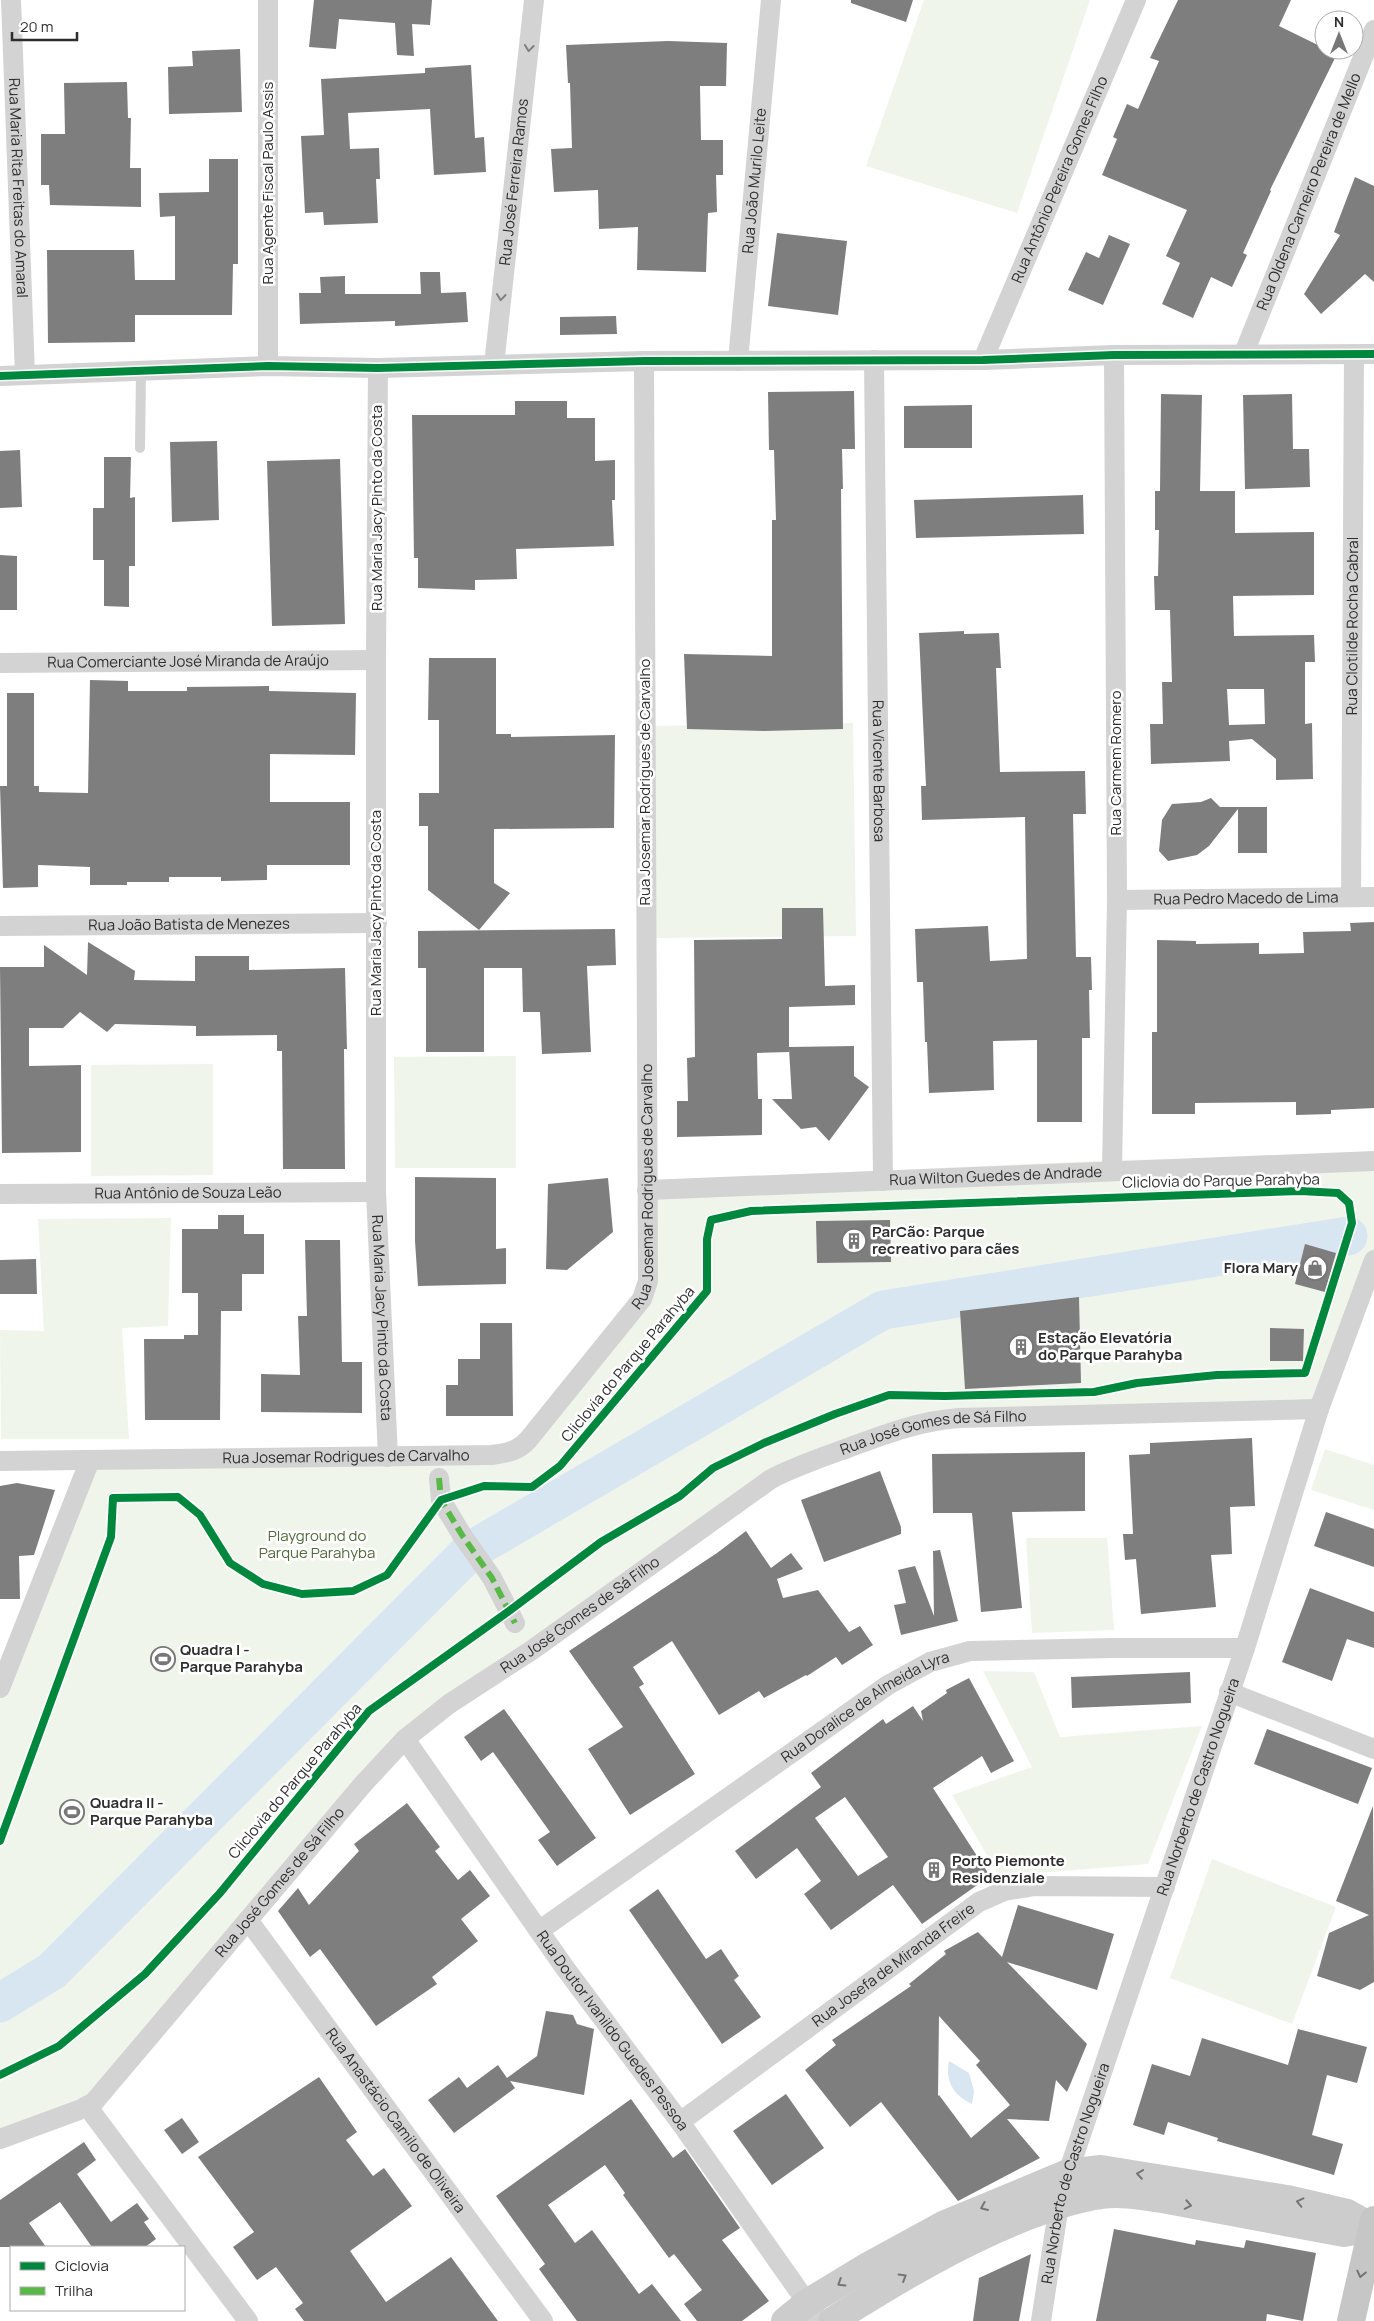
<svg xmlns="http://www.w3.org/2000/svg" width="1374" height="2321" font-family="Manrope,sans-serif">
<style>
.green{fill:#f0f5ec}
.water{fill:#d8e6f2}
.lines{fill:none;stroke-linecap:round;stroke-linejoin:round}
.river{stroke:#d8e6f2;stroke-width:39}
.building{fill:#7e7e7e;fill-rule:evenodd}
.lane{stroke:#d3d3d3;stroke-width:10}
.street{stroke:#d3d3d3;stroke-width:20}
.secondary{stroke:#ccc;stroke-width:28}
.primary{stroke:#c6c6c6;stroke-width:28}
.quiet{stroke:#58b947;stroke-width:6;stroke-dasharray:12 6;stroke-linecap:butt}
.cycleway-casing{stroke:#fff;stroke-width:11}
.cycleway{stroke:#00873e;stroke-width:8}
.oneway{stroke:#808080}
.oneway2{stroke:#757575}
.oneway3{stroke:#727272}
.labels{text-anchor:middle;stroke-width:5;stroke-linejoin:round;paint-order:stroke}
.street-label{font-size:15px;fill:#2e2e2e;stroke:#fff}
.poi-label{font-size:15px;font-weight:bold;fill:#2e2e2e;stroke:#fff;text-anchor:start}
.park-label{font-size:15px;fill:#4e6a3b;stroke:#fff}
</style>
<rect width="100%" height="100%" fill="#fff"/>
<path class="green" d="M924,0H1090L1017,213L866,166Z
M853,723L856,936L652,938L650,726Z
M516,1056V1168H395L394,1057Z
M213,1064V1175L91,1176V1065Z
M1374,1157V1265L1321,1412L927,1427L778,1479L412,1737L91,2104L0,2137V1696L94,1458L526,1453L653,1290V1181L1118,1160Z
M171,1218L168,1326L122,1328L129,1439H1L0,1330L44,1331L38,1219Z
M1325,1449L1374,1465V1510L1311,1490Z
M1026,1538H1107L1114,1630L1032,1633Z
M983,1671L1034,1672L1060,1737L1202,1726L1148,1864L999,1876L952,1795L1032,1767Z
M1212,1859L1336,1907L1292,2024L1170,1978Z"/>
<path class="water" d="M949,2061L969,2073L974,2091L972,2104C953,2095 945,2081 949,2061Z"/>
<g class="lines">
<path class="river" d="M0,2003L52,1971L470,1551L883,1310L1348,1236"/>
</g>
<path class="building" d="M314,0H432L430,25L412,24L414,56L397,55L395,23L339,19L336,49L309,47Z
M851,0H913L906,22L851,3Z
M1178,0H1291L1279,26L1324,48V50L1337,54L1270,190L1271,191L1243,253L1247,255L1232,287L1211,277L1193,318L1162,304L1180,263L1166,256L1187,210L1102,175L1117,139L1113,137L1127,104L1138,109L1159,61L1150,58Z
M668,41L727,43L726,86H700L701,140H723V175H716L717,212L708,213L706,272L637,270L638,227L599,229L598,190L554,192L551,149L572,148L570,83H568L566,45Z
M240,49L242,112L169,114L168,67L193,66L192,51Z
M471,65L475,138L484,137L486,172L434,175L430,109L348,113L350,149L379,148L380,179H376L378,223L324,225L323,212L305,213L301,136L324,135L321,79L425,73V68Z
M127,82L128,118H131L130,168H141V207L50,205L49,185H41V134H65L64,83Z
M209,159H238V264H233L232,315H135V342L48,343L47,250H134L135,280H175V216L160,217L159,193L209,192Z
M1355,177L1374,186V282L1365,274L1321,314L1304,294L1340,235L1334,232Z
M777,233L847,241L838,315L768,306Z
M1109,235L1130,244L1103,305L1068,290L1086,252L1099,258Z
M420,272H440L441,293L466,292L468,322L395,326V321L300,324L299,293H321L320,277L345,276V294H421Z
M616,316L617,334L560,335V317Z
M854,391L855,449H842L843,489H841L843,729L764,731L687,729L684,654L772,656V520H776L774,450H769L768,392Z
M1161,394L1202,395L1200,491H1235V533L1314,532V595L1233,596L1234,636L1314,635L1315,662H1305V724L1312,723L1313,779L1276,780V759L1252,739L1229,741L1230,761L1151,764L1150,724H1163L1162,682H1172L1170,610H1155L1154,576H1158L1159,530H1155V491H1160ZM1227,689H1264L1265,724L1229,725Z
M1292,394L1293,449H1309L1310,487L1245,489L1243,395Z
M515,401H567V418H595V461L615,460V500H612L614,546L516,549L517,579L475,580V590L418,588V558H414L412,415H515Z
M972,405V448H904V406Z
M217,441L219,520L172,522L170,442Z
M20,450L22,507L0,508V451Z
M104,457H131L130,498L135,497V566H129V607L104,606V560H93V508H104Z
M340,459L345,624L272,626L267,461Z
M1083,495L1084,534L916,538L914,500Z
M0,555L17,556V610H0Z
M964,631V634L999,633L1001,668H996L1000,772L1085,771L1086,814H1073L1076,957H1091L1092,990H1089L1090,1038H1082V1122H1037V1040L993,1041L994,1090L929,1093L927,1042H925L923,982H917L915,929L988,926L990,961L1027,959L1025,817L922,820L921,786H926L919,633Z
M429,658H496V734H511V737L615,735L614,828L494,829V883L510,893L479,930L428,890V826H419V793H439V720H428Z
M90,680L128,681V691H187V687L269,686V691L356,693L355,755L270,754V802H350V865H267V880L221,881V877H169V882H127V885H90V867L38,865V887L3,888L0,786H7V693H34V786H39V792L88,793Z
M1211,798L1220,807H1267V853H1238V809L1209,846L1197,855L1168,861L1159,851L1162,820L1172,804L1201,802Z
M782,908H823L825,986L855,985V1005L789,1007V1047L854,1046V1076L869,1087L829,1141L816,1127L801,1129L772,1099H792L789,1049V1052L757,1053L758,1099H762V1135L677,1137V1101H688L687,1058L695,1057L694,940L782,939Z
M1374,922V1108L1331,1110V1114L1296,1115V1102L1195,1103V1114H1152V1032H1157V940L1196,941V944L1259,943V954L1304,953L1303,932L1351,931L1350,923Z
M615,929L616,965L587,966L591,1052L542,1054L540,1012H523L522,968H484V1052H426V968H418V931Z
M88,942L135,971L134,980L195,981V956H249V970L345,968L347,1049H344L345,1169H283L282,1051H277V1035L196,1036V1026L115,1024L107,1032L80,1012L63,1028H29V1066L81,1065V1152L2,1153L0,967H44V945L87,975Z
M415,1177L496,1178V1249L506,1248V1284L418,1286L415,1241Z
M608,1178L613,1232L567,1270L546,1269L548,1184Z
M218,1215H244V1234H264V1274H242V1311H221L220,1420H145L144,1339H184V1335H198V1293H182V1229H218Z
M890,1220L891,1262L817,1263L816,1221Z
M305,1240H340L342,1362H362V1413L261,1412V1374L300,1375L298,1316H307Z
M1305,1244L1336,1253L1325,1292L1295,1284Z
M36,1259L37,1294H0V1260Z
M1079,1297L1081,1383L965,1389L960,1311Z
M480,1323H512L513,1416H446V1385H458V1359H480Z
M1270,1328L1304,1329L1303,1361H1270Z
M1252,1438L1255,1506L1230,1507L1232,1554L1211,1555L1216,1607L1141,1614L1136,1559L1125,1560L1123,1534H1133L1129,1455L1150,1454V1443Z
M1085,1452V1511L1012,1512L1022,1608L981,1612L972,1513H933L932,1454Z
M880,1471L901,1527V1534L824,1562L801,1500Z
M17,1483L55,1490L34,1555L19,1556L20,1599H0V1486Z
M1326,1512L1374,1529V1567L1314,1546Z
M746,1531L771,1568L791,1553L803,1569L777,1579L783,1598L818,1590L849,1632L860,1626L873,1645L842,1665L836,1657L807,1676L806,1675L764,1698L759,1691L719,1715L672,1641L633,1667L644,1684L639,1687L695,1774L630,1815L588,1749L623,1727L569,1651L717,1553Z
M940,1550L958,1621L901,1635L894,1605L906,1603L898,1570L915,1566L934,1616L933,1551Z
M1310,1588L1374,1612V1648L1347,1639L1332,1681L1282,1662Z
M1190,1672L1191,1703L1072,1708L1071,1677Z
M969,1678L1014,1761L991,1773L982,1756L933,1788L990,1876L922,1924L893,1885L831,1930L804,1894L821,1881L797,1848L756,1879L735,1851L821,1787L811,1773L883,1719L886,1724L913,1706L923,1721L921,1711L947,1693L946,1690ZM845,1797L888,1857L858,1876L815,1818Z
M504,1709L596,1838L557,1866L538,1840L550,1832L493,1752L481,1761L464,1737Z
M1267,1729L1372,1768L1358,1804L1254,1764Z
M407,1803L440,1847L435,1851L458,1880L470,1870L490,1896L461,1919L478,1941L432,1977L437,1984L376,2026L320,1949L310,1957L278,1911L298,1888L309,1905L359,1851L354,1844Z
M1373,1806L1374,1982L1360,1990L1317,1976L1329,1933L1369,1915L1336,1901Z
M658,1889L706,1959L721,1949L739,1976L734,1980L761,2017L722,2044L629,1910Z
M1018,1905L1114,1934L1097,1990L1007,1962L1087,2044L1067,2092L1056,2080L1049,2121L1007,2119L1040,2158L958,2201L881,2102L850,2127L805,2070L836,2045L832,2040L911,1986L909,1984L946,1954L944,1951L978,1932L1002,1957ZM939,2016L980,2061L976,2065L1010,2105L971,2138L939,2095L938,2096Z
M546,2011L573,2015L577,2024L594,2029L584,2095L510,2081L515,2088L454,2133L428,2100L459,2077L467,2088L498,2065L507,2078L537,2056Z
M1298,2029L1367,2047L1357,2083L1327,2075L1312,2135L1343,2144L1334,2175L1217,2141L1218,2138L1168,2122L1164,2135L1133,2125L1152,2064L1190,2076L1202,2038L1288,2065Z
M319,2077L357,2132L346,2140L373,2176L384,2168L412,2206L350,2251L386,2302L451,2257L498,2321H304L295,2309L303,2303L276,2267L257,2280L233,2247L254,2232L198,2157Z
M786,2094L824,2148L772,2185L733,2131Z
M631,2099L673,2158L685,2149L740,2228L722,2240L769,2301L742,2321H697L684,2304L702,2290L674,2254L669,2258L623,2195L625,2193L605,2165L548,2205L575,2243L592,2230L639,2294L652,2284L681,2321H577L539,2269L545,2264L496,2196Z
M182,2118L199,2142L182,2154L164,2130Z
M84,2142L96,2160L77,2174L111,2222L137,2203L149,2219L144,2222L156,2239L145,2247H92L60,2202L29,2223L46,2247H0V2200Z
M1114,2229L1195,2245L1196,2240L1244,2248L1246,2240L1316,2253L1303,2321L1267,2314L1266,2321H1096Z
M1031,2254L1019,2321H973L979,2278Z"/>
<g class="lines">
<path class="lane" d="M140,448L141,371"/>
<g class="street">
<path id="s1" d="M11,0L25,375"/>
<path id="s2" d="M1244,353L1374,30"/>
<path id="s3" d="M874,360L883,1181"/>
<path id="s4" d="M983,360L1136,0"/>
<path id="s5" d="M738,361L771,0"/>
<path id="s6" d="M494,365L534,0"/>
<path d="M268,366V0"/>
<path id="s7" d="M378,368L376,660V1192L388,1457"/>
<path d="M0,376L268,366L378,368L644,361L983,360L1114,355L1374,354"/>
<path id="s8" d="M0,663L376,660"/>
<path id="s9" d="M1351,897L1354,354"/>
<path id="s10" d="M1117,900L1374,897"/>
<path id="s11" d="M0,926L377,923"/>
<path d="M1112,1171L1117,900L1114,355"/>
<path id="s12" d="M647,1190L1374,1161"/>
<path id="s13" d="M0,1194L376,1192"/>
<path id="s14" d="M0,1461L492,1455C507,1453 518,1451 528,1440L642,1299L648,1281L644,361"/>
<path d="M439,1478L441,1500L462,1535L492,1578L515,1623"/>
<path d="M0,1688L90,1460"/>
<path d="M1229,1692L1374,1749"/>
<path id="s15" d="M405,1739L565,1968L680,2122L820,2321"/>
<path id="s16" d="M248,1920L543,2321"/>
<path id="s17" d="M540,1930L888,1685L930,1662L970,1651L1114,1648H1245"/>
<path d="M87,2106L248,2321"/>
<path id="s18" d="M680,2122L979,1902L1004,1891L1035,1886L1165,1887"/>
<path id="s19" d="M0,2139L79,2110L94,2102L364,1783L405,1739L449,1704L532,1650L771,1479C794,1467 820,1458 845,1449C883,1435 918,1421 959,1418L1319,1409"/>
<path id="s20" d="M1041,2321L1059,2205L1068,2173L1245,1648L1319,1409L1374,1260"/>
</g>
<path class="secondary" d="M785,2321L807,2303L868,2266L943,2225L1068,2173L1101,2169L1287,2199L1347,2213L1374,2228
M832,2321C896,2281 960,2242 1031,2215C1053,2207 1077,2198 1101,2195C1120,2192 1142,2196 1162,2199L1344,2233L1372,2228"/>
<path class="primary" d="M1351,2321L1374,2220"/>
<path class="quiet" d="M439,1478L441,1500L462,1535L492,1578L515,1623"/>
<defs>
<path id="cycleway" d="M0,376L268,366L378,368L644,361L983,360L1114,355L1374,354
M0,1841L111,1537L113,1498L178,1497L200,1515L230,1563L263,1584L302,1594L353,1591L387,1575L441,1500L484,1486L532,1487L560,1466L707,1291V1239L711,1220L751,1211L1300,1191L1338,1193L1349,1203L1352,1223L1305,1373L1217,1375L1137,1383L1094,1392L945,1396L889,1395L835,1414L764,1443L713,1468L680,1496L601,1542L509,1611L369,1711L220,1893L145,1974L59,2046L0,2075"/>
</defs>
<use href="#cycleway" class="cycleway-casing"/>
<use href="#cycleway" class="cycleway"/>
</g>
<defs><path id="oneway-chevron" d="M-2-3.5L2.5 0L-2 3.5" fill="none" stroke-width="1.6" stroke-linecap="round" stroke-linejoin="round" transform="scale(1.25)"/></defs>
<g class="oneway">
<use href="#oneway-chevron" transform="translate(529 48) rotate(96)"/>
<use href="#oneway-chevron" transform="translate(501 297) rotate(96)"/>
</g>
<g class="oneway2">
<use href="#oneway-chevron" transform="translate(1140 2174) rotate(-172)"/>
<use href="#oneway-chevron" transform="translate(1300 2202) rotate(-167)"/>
<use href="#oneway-chevron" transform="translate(1188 2205) rotate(11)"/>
<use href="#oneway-chevron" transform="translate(984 2207) rotate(157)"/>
<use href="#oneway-chevron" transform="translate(903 2277) rotate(-31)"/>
<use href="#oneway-chevron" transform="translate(841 2283) rotate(148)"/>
</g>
<use class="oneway3" href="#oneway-chevron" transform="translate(1361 2274) rotate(103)"/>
<defs>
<symbol id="building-ring" viewBox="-11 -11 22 22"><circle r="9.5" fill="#fff" stroke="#777" stroke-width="1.5"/><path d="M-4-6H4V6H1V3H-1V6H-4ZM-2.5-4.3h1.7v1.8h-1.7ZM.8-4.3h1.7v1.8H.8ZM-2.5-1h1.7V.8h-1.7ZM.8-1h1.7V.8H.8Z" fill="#777"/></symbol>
<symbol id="shop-ring" viewBox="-11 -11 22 22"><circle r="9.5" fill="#fff" stroke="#777" stroke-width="1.5"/><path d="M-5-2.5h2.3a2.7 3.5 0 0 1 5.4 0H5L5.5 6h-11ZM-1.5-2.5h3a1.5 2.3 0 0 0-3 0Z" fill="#777"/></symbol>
<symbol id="stadium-ring" viewBox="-11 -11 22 22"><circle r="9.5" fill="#fff" stroke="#777" stroke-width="1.5"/><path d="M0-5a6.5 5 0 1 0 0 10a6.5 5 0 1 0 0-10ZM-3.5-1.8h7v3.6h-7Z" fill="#777"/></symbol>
</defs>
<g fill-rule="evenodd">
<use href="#building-ring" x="840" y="1227" width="28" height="28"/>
<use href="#shop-ring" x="1301" y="1254" width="28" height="28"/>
<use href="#building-ring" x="1007" y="1333" width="28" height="28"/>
<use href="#stadium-ring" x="149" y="1645" width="28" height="28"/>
<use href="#stadium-ring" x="58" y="1798" width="28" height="28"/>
<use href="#building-ring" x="920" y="1856" width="28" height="28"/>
</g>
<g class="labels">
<g class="street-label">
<text dy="5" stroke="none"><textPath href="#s5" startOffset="181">Rua João Murilo Leite</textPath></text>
<text dy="5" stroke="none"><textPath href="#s4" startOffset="196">Rua Antônio Pereira Gomes Filho</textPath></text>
<text dy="5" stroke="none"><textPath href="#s6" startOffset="184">Rua José Ferreira Ramos</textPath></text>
<text transform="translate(268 183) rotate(-90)" y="5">Rua Agente Fiscal Paulo Assis</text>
<text dy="5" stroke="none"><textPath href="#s1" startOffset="188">Rua Maria Rita Freitas do Amaral</textPath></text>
<text dy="5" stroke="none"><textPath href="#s2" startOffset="174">Rua Oldena Carneiro Pereira de Mello</textPath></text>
<text transform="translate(377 508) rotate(-90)" y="5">Rua Maria Jacy Pinto da Costa</text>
<text dy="5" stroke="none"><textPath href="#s9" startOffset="271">Rua Clotilde Rocha Cabral</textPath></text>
<text dy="5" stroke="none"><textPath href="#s8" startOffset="188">Rua Comerciante José Miranda de Araújo</textPath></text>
<text transform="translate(1116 763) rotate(-90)" y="5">Rua Carmem Romero</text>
<text dy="5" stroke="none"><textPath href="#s3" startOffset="411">Rua Vicente Barbosa</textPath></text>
<text transform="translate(645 782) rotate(-90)" y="5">Rua Josemar Rodrigues de Carvalho</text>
<text dy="5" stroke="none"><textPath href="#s10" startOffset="129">Rua Pedro Macedo de Lima</textPath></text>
<text transform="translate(376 913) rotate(-90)" y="5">Rua Maria Jacy Pinto da Costa</text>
<text dy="5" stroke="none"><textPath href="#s11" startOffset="189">Rua João Batista de Menezes</textPath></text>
<text dy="5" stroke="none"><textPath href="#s12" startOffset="349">Rua Wilton Guedes de Andrade</textPath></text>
<text transform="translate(1221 1181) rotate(-1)" y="5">Cliclovia do Parque Parahyba</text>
<text dy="5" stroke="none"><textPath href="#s14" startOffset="826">Rua Josemar Rodrigues de Carvalho</textPath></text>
<text dy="5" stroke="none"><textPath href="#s13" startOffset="188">Rua Antônio de Souza Leão</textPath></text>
<text dy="5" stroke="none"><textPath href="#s7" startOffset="950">Rua Maria Jacy Pinto da Costa</textPath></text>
<text transform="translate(628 1364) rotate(-50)" y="5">Cliclovia do Parque Parahyba</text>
<text dy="5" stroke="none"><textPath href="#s19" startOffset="1199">Rua José Gomes de Sá Filho</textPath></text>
<text dy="5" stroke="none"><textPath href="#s14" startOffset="346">Rua Josemar Rodrigues de Carvalho</textPath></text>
<text dy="5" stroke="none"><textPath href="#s19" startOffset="794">Rua José Gomes de Sá Filho</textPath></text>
<text dy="5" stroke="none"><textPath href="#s17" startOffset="395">Rua Doralice de Almeida Lyra</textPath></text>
<text transform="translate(295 1781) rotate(-50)" y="5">Cliclovia do Parque Parahyba</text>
<text dy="5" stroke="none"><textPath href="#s20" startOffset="558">Rua Norberto de Castro Nogueira</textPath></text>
<text dy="5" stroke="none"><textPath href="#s19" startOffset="389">Rua José Gomes de Sá Filho</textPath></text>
<text dy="5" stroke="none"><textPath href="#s18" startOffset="265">Rua Josefa de Miranda Freire</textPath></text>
<text dy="5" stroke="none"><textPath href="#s15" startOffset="358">Rua Doutor Ivanildo Guedes Pessoa</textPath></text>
<text dy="5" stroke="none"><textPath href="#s16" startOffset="249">Rua Anastácio Camilo de Oliveira</textPath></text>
<text dy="5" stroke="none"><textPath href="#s20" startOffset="152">Rua Norberto de Castro Nogueira</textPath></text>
</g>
<g class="poi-label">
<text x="872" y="1237">ParCão: Parque<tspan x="872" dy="17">recreativo para cães</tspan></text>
<text x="1298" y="1273" text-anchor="end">Flora Mary</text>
<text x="1038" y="1343">Estação Elevatória<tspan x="1038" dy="17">do Parque Parahyba</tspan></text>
<text x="180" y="1655">Quadra I -<tspan x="180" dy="17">Parque Parahyba</tspan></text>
<text x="90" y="1808">Quadra II -<tspan x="90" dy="17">Parque Parahyba</tspan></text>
<text x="952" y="1866">Porto Piemonte<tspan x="952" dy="17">Residenziale</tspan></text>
</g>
<g class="park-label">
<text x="317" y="1541">Playground do<tspan x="317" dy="17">Parque Parahyba</tspan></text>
</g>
</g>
<rect x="10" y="2246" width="175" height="65" fill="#ffffff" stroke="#ababab"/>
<rect x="20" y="2262" width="25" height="8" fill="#00873e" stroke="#ababab"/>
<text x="55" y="2271" font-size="15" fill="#2e2e2e">Ciclovia</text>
<rect x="20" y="2287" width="25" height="8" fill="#58b947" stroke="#ababab"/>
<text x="55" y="2296" font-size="15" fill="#2e2e2e">Trilha</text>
<g transform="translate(1339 35)"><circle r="24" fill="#ffffff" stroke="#ababab"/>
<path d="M0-4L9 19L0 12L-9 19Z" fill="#777777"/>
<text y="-8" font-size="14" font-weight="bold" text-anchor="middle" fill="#2e2e2e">N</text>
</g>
<path d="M12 32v8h65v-8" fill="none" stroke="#2e2e2e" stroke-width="2.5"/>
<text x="20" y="32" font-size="15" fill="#2e2e2e" stroke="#ffffff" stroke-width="4" paint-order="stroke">20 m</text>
</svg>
